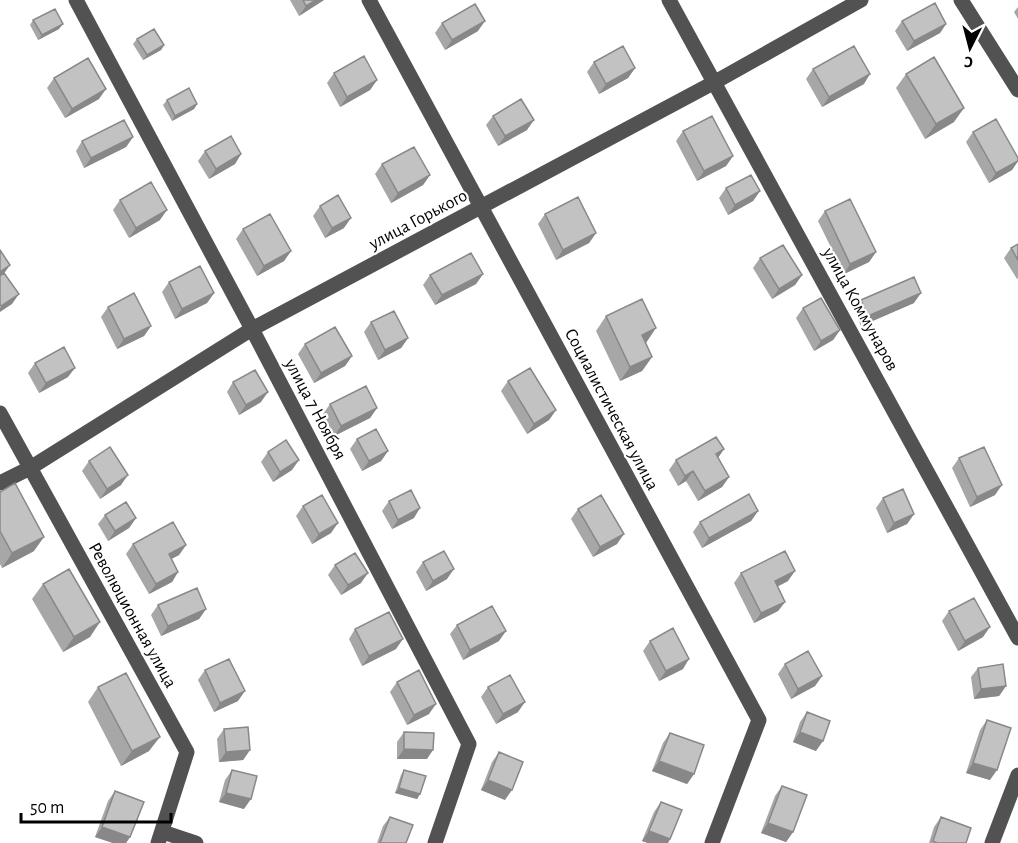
<svg xmlns="http://www.w3.org/2000/svg" width="1018" height="843" font-family="'Alegreya Sans',sans-serif">
<style>
.lines{fill:none;stroke-linecap:round;stroke-linejoin:round}
.minor{stroke:#525252;stroke-width:15}
.wall{fill:#a7a7a7}
.shaded-wall{fill:#888}
.building{fill:#c2c2c2;stroke:#888;stroke-width:1.5}
.labels{text-anchor:middle;stroke-width:4.5;stroke-linejoin:round;paint-order:stroke}
.street-label{font-size:18px;fill:#000;stroke:#fff}
</style>
<rect width="100%" height="100%" fill="#fff"/>
<g class="lines">
<path class="minor" d="M76,0L252,329L469,744L435,843
M369,0L759,720L712,843
M669,0L1018,638
M961,0L1018,90
M0,413L187,752L158,843
M0,483L30,468L252,329L715,82L861,0
M163,832L196,843
M992,843L1018,775"/>
</g>
<path class="wall" d="M290,0H324L299,16Z
M1018,7V19L1014,12Z
M33,20L59,29L38,40L30,25Z
M902,21L946,24L940,33L907,51L895,31Z
M442,23L478,31L445,50L435,33Z
M137,39L164,45L161,50L143,60L133,44Z
M594,62L635,68L628,78L599,94L587,72Z
M813,69L864,84L822,107L806,79Z
M334,73L377,80L370,90L340,107L327,83Z
M906,74L954,122L925,139L896,88Z
M54,78L99,99L65,118L47,88Z
M167,100L197,104L194,109L172,121L163,105Z
M493,116L527,130L498,146L486,125Z
M683,131L733,156L726,166L697,181L676,141Z
M973,132L1018,158V161L1012,170L989,183L966,142Z
M133,137L126,147L84,168L76,151L82,141Z
M205,151L241,154L235,164L209,179L198,161Z
M382,164L430,175L423,185L391,203L375,174Z
M726,188L760,191L753,201L728,215L719,198Z
M120,200L160,220L129,238L113,210Z
M320,206L344,228L325,238L313,216Z
M825,211L876,252L869,262L844,274L818,221Z
M545,214L596,233L589,243L556,260L538,224Z
M243,229L291,251L284,261L257,276L236,239Z
M1018,244V278L1017,279L1004,258L1011,248Z
M760,258L802,275L795,285L772,299L753,268Z
M483,274L476,284L435,305L423,285L430,275Z
M169,282L214,293L207,303L175,319L162,292Z
M861,300L914,303L861,326L854,310Z
M108,307L151,326L144,336L117,349L101,317Z
M803,308L840,330L833,340L814,351L796,318Z
M606,316L646,343L652,357L642,371L620,381L596,331Z
M371,322L408,338L401,348L378,360L364,332Z
M305,344L352,356L345,366L314,383L298,354Z
M35,363L68,377L39,393L28,373Z
M508,381L556,410L549,420L527,434L501,391Z
M233,382L261,402L239,415L227,392Z
M330,404L377,408L370,418L334,436L323,414Z
M357,439L388,451L381,461L362,471L350,449Z
M724,449L718,458L729,477L722,487L698,501L686,481L678,486L669,470L676,460Z
M268,452L292,470L273,482L261,462Z
M959,458L995,495L970,507L952,468Z
M89,461L121,485L100,499L82,471Z
M0,492L34,551L2,568L0,564Z
M883,498L914,514L907,524L887,533L876,508Z
M389,501L414,518L392,529L382,511Z
M303,506L331,533L312,544L296,516Z
M578,509L617,544L593,557L571,519Z
M758,511L751,521L702,548L693,532L700,522Z
M105,515L136,518L129,528L108,541L98,524Z
M133,544L186,545L179,555L171,559L178,572L172,582L149,594L126,554Z
M423,562L447,579L426,591L416,572Z
M335,565L361,583L341,595L328,575Z
M741,573L788,581L777,587L785,602L778,611L754,623L734,583Z
M43,584L90,637L63,652L32,599Z
M158,605L206,609L199,619L161,636L151,615Z
M949,611L983,637L958,651L942,621Z
M457,625L499,641L463,660L450,634Z
M355,629L396,649L362,666L349,639Z
M650,641L683,669L659,681L643,651Z
M785,664L822,676L815,686L791,699L778,674Z
M978,668L1006,686L999,696L974,699L971,677Z
M205,670L238,701L214,712L198,680Z
M397,682L429,714L407,725L390,692Z
M98,687L149,751L121,766L88,702Z
M488,687L518,712L496,724L481,697Z
M807,712L816,751L793,742L800,722Z
M987,720L990,780L966,773L980,730Z
M224,729L250,750L243,760L219,762L217,739Z
M404,732L427,759H397V742Z
M670,733L694,774L687,784L652,771L663,743Z
M499,752L505,800L481,790L492,762Z
M232,770L244,809L219,802L225,780Z
M404,770L420,794L417,799L395,793L401,775Z
M782,786L793,832L786,842L761,833L775,796Z
M115,791L130,837L126,843H113L95,837L108,801Z
M661,802L670,839L668,843H648L642,841L654,812Z
M390,817L406,843H377L383,826Z
M941,817L966,843H929L934,827Z"/>
<path class="shaded-wall" d="M316,0H324L299,16L306,6Z
M485,21L478,31L445,50L452,40Z
M63,24L59,29L38,40L42,35Z
M946,24L940,33L907,51L914,41Z
M164,45L161,50L143,60L147,55Z
M635,68L628,78L599,94L606,84Z
M870,74L864,84L822,107L829,97Z
M377,80L370,90L340,107L347,97Z
M106,89L99,99L65,118L72,109Z
M197,104L194,109L172,121L175,116Z
M964,108L954,122L925,139L936,124Z
M534,120L527,130L498,146L505,136Z
M133,137L126,147L84,168L91,158Z
M241,154L235,164L209,179L216,169Z
M733,156L726,166L697,181L704,171Z
M1018,161L1012,170L989,183L996,173Z
M430,175L423,185L391,203L398,193Z
M760,191L753,201L728,215L735,205Z
M167,210L160,220L129,238L136,228Z
M351,218L344,228L325,238L332,228Z
M596,233L589,243L556,260L563,250Z
M291,251L284,261L257,276L264,266Z
M876,252L869,262L844,274L850,264Z
M10,265L3,275L0,277V272Z
M483,274L476,284L435,305L442,295Z
M802,275L795,285L772,299L779,289Z
M214,293L207,303L175,319L182,309Z
M921,293L914,303L861,326L868,316Z
M19,294L12,304L0,312V308L1,306Z
M151,326L144,336L117,349L124,339Z
M656,328L646,343L642,335Z
M840,330L833,340L814,351L821,341Z
M408,338L401,348L378,360L385,350Z
M352,356L345,366L314,383L321,373Z
M652,357L642,371L620,381L630,367Z
M75,368L68,377L39,393L46,383Z
M268,392L261,402L239,415L246,405Z
M377,408L370,418L334,436L341,426Z
M556,410L549,420L527,434L534,424Z
M724,449L717,459L716,454Z
M388,451L381,461L362,471L369,461Z
M299,460L292,470L273,482L280,472Z
M693,471L686,481L678,486L685,476Z
M128,475L121,485L100,499L107,489Z
M729,477L722,487L698,501L705,491Z
M1002,485L995,495L970,507L977,497Z
M420,508L414,518L392,529L398,520Z
M758,511L751,521L702,548L709,538Z
M914,514L907,524L887,533L894,523Z
M136,518L129,528L108,541L115,531Z
M338,523L331,533L312,544L319,534Z
M624,534L617,544L593,557L600,547Z
M44,537L34,551L2,568L12,553Z
M186,545L179,555L162,564L169,554Z
M454,569L447,579L426,591L433,581Z
M795,571L788,581L768,591L775,581Z
M178,572L172,582L149,594L156,584Z
M368,573L361,583L341,595L348,585Z
M785,602L778,611L754,623L761,613Z
M206,609L199,619L161,636L168,626Z
M100,622L90,637L63,652L74,637Z
M990,627L983,637L958,651L965,641Z
M506,631L499,641L463,660L470,650Z
M403,639L396,649L362,666L369,656Z
M689,659L683,669L659,681L666,671Z
M822,676L815,686L791,699L798,689Z
M1006,686L999,696L974,699L981,689Z
M245,691L238,701L214,712L220,703Z
M525,702L518,712L496,724L503,714Z
M436,704L429,714L407,725L414,715Z
M800,732L823,741L816,751L793,742Z
M160,737L149,751L121,766L132,751Z
M404,749L433,750L427,759H397Z
M250,750L243,760L219,762L226,752Z
M659,761L694,774L687,784L652,771Z
M973,763L997,770L990,780L966,773Z
M488,780L512,790L505,800L481,790Z
M399,788L420,794L417,799L395,793Z
M226,793L251,799L244,809L219,802Z
M768,823L793,832L786,842L761,833Z
M102,827L130,837L126,843H113L95,837Z
M649,831L670,839L668,843H648L642,841Z"/>
<path class="building" d="M303,0H316L306,6Z
M935,3L946,24L914,41L902,21Z
M475,4L485,21L452,40L442,23Z
M55,9L63,24L42,35L33,20Z
M154,29L164,45L147,55L137,39Z
M623,46L635,68L606,84L594,62Z
M854,46L870,74L829,97L813,69Z
M364,56L377,80L347,97L334,73Z
M934,57L964,108L936,124L906,74Z
M88,58L106,89L72,109L54,78Z
M189,88L197,104L175,116L167,100Z
M521,99L534,120L505,136L493,116Z
M712,116L733,156L704,171L683,131Z
M996,119L1018,158V161L996,173L973,132Z
M124,120L133,137L91,158L82,141Z
M231,136L241,154L216,169L205,151Z
M414,147L430,175L398,193L382,164Z
M751,175L760,191L735,205L726,188Z
M151,182L167,210L136,228L120,200Z
M338,195L351,218L332,228L320,206Z
M578,197L596,233L563,250L545,214Z
M850,199L876,252L850,264L825,211Z
M270,214L291,251L264,266L243,229Z
M1018,244V260L1011,248Z
M783,245L802,275L779,289L760,258Z
M0,250L10,265L0,272Z
M471,253L483,274L442,295L430,275Z
M200,266L214,293L182,309L169,282Z
M4,273L19,294L1,306L0,304V276Z
M914,277L921,293L868,316L861,300Z
M134,293L151,326L124,339L108,307Z
M821,298L840,330L821,341L803,308Z
M642,299L656,328L642,335L652,357L630,367L606,316Z
M394,311L408,338L385,350L371,322Z
M335,327L352,356L321,373L305,344Z
M64,347L75,368L46,383L35,363Z
M530,368L556,410L534,424L508,381Z
M255,370L268,392L246,405L233,382Z
M366,386L377,408L341,426L330,404Z
M376,429L388,451L369,461L357,439Z
M716,437L724,449L716,454L729,477L705,491L693,471L685,476L676,460Z
M286,440L299,460L280,472L268,452Z
M110,447L128,475L107,489L89,461Z
M984,447L1002,485L977,497L959,458Z
M15,483L44,537L12,553L0,531V492Z
M903,489L914,514L894,523L883,498Z
M411,490L420,508L398,520L389,501Z
M749,494L758,511L709,538L700,522Z
M322,495L338,523L319,534L303,506Z
M601,495L624,534L600,547L578,509Z
M126,502L136,518L115,531L105,515Z
M173,522L186,545L169,554L178,572L156,584L133,544Z
M444,551L454,569L433,581L423,562Z
M785,551L795,571L775,581L785,602L761,613L741,573Z
M355,553L368,573L348,585L335,565Z
M69,569L100,622L74,637L43,584Z
M197,588L206,609L168,626L158,605Z
M974,598L990,627L965,641L949,611Z
M492,606L506,631L470,650L457,625Z
M389,612L403,639L369,656L355,629Z
M673,628L689,659L666,671L650,641Z
M808,651L822,676L798,689L785,664Z
M229,659L245,691L220,703L205,670Z
M1003,664L1006,686L981,689L978,668Z
M419,670L436,704L414,715L397,682Z
M126,673L160,737L132,751L98,687Z
M510,675L525,702L503,714L488,687Z
M807,712L830,721L823,741L800,732Z
M987,720L1011,728L997,770L973,763Z
M248,727L250,750L226,752L224,729Z
M404,732L434,733L433,750L404,749Z
M670,733L704,745L694,774L659,761Z
M499,752L523,762L512,790L488,780Z
M232,770L257,776L251,799L226,793Z
M404,770L426,776L420,794L399,788Z
M782,786L807,795L793,832L768,823Z
M115,791L144,802L130,837L102,827Z
M661,802L682,810L670,839L649,831Z
M390,817L413,825L406,843H380Z
M941,817L971,828L966,843H937L933,841Z"/>
<g class="labels">
<g class="street-label">
<text transform="translate(418 219) rotate(-28)" y="6">улица Горького</text>
<text transform="translate(861 309) rotate(61)" y="6">улица Коммунаров</text>
<text transform="translate(316 409) rotate(62)" y="6">улица 7 Ноября</text>
<text transform="translate(612 409) rotate(62)" y="6">Социалистическая улица</text>
<text transform="translate(133 615) rotate(61)" y="6">Революционная улица</text>
</g>
</g>
<g transform="translate(970 48) rotate(186)" stroke="#ffffff" stroke-width="4.5" paint-order="stroke">
<path d="M0-4.5L10 22L0 15L-10 22Z" fill="#000000"/>
<text y="-9" font-size="16" font-weight="bold" text-anchor="middle" fill="#000000">С</text>
</g>
<path d="M21 813v9h150v-9" fill="none" stroke="#000000" stroke-width="3"/>
<text x="30" y="813" font-size="18" fill="#000000" stroke="#ffffff" stroke-width="4.5" paint-order="stroke">50 m</text>
</svg>
